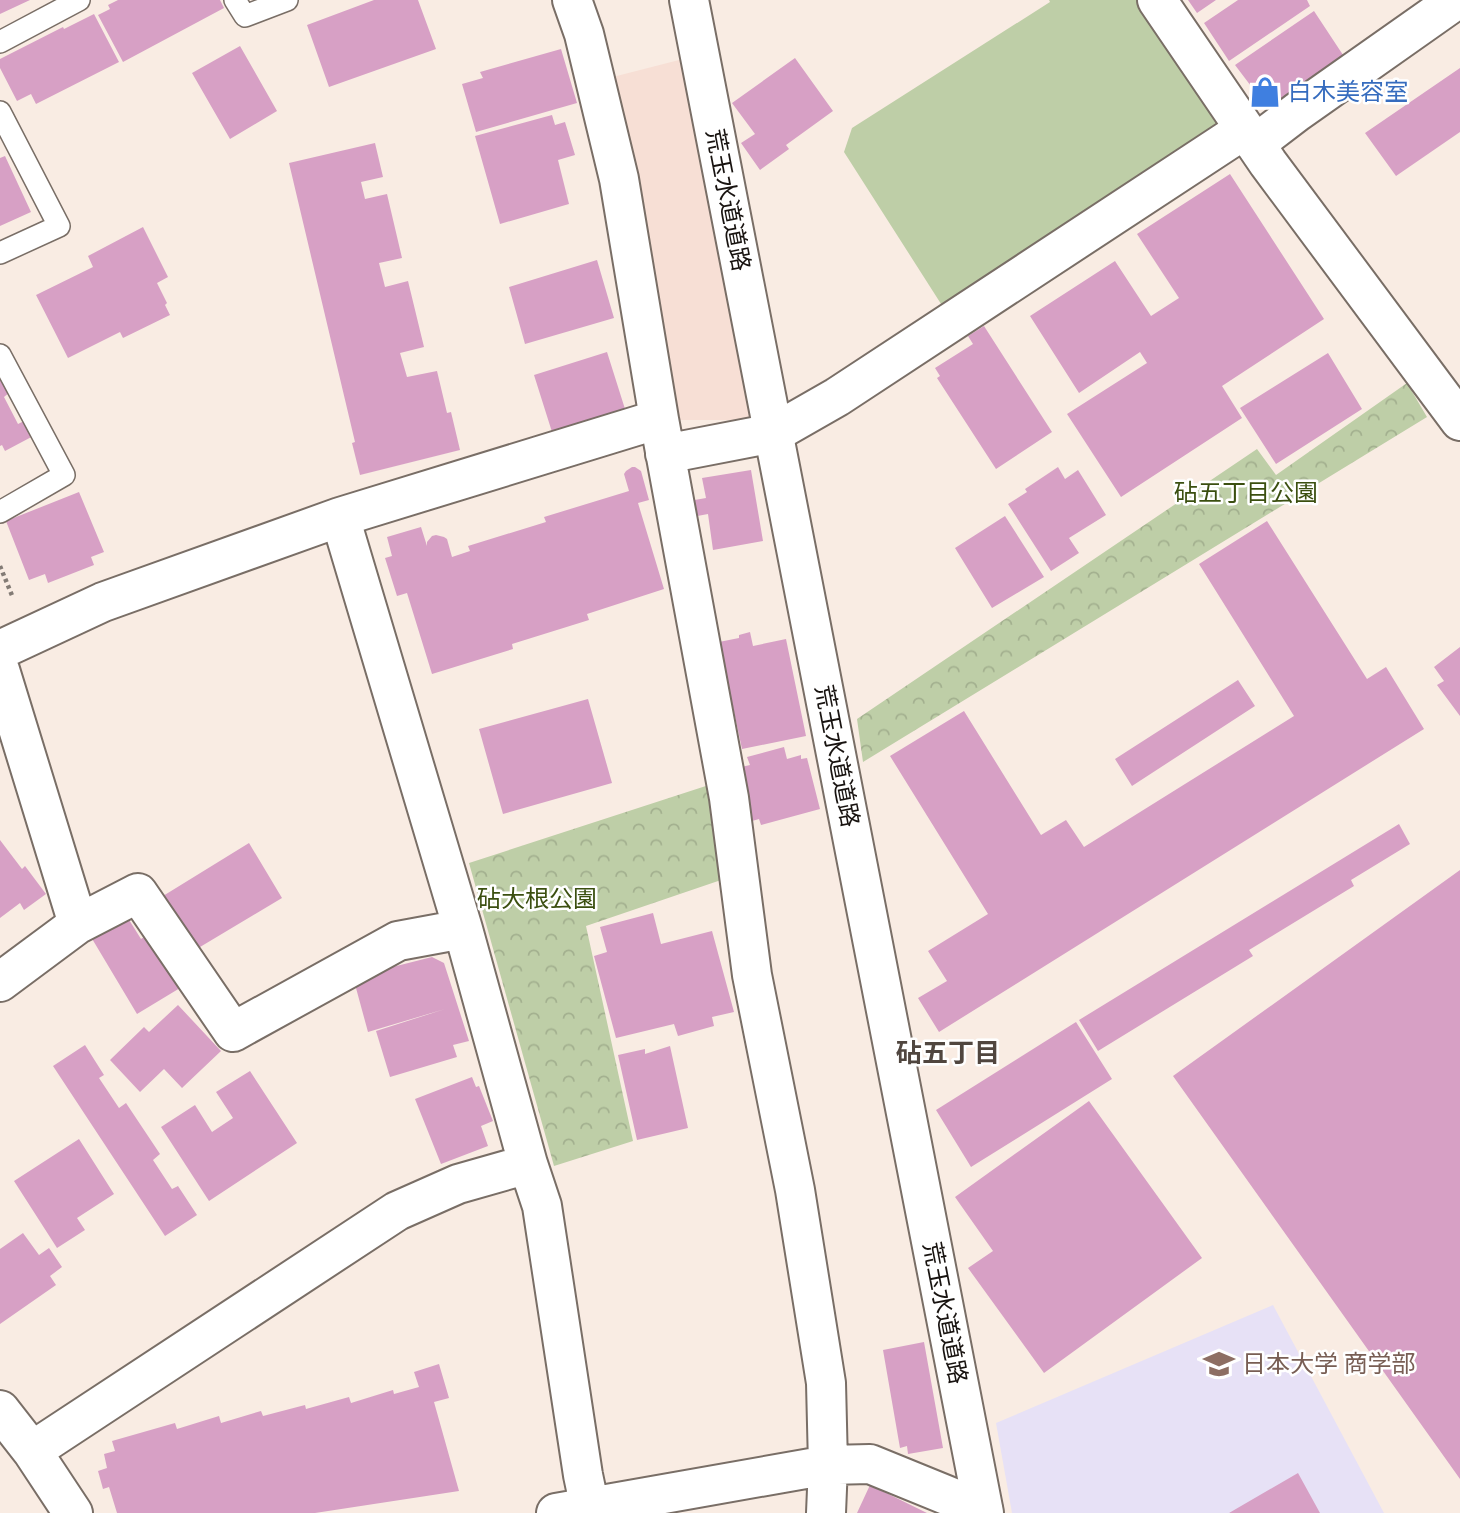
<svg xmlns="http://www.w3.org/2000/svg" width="1460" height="1513" font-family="'Roboto Condensed','Noto Sans JP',sans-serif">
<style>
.commercial{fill:#f7dfd5}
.education{fill:#e7e1f6}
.park{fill:url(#park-crowns)}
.garden{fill:#becea7}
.building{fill:#d7a0c5}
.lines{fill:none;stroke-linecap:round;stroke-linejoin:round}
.service-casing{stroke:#796e66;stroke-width:24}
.minor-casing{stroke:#796e66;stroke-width:42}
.secondary-casing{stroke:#796e66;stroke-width:42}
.path{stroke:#837b75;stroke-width:4.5;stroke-dasharray:3.5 3.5;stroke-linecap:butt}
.service{stroke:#fff;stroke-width:21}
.minor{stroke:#fff;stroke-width:38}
.secondary{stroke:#fff;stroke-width:38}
.labels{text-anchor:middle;stroke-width:5;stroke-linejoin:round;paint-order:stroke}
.shop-label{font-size:24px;fill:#366cbe;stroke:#fff;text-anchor:start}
.street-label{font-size:24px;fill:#181310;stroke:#fff}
.park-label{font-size:24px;fill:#3b4f10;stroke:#fff}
.education-label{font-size:24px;fill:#785e54;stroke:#fff;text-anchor:start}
.neighbourhood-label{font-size:26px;font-weight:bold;fill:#50463f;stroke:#fff}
</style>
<defs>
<pattern id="park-crowns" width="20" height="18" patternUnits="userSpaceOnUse" patternTransform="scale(1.75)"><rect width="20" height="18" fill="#becea7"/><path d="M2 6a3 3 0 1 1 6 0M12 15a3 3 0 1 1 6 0" fill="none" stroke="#a3b08f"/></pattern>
</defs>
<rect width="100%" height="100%" fill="#f9ece3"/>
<path class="commercial" d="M683,59L761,420H679L605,79Z"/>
<path class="education" d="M1273,1305L1384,1513H1012L996,1423Z"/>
<path class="park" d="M1407,383L1427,417L863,762L857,719L1257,449L1276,475Z
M712,784L724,879L586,926L633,1141L554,1166L469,863Z"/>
<path class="garden" d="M1049,0H1138L1222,118L1218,133L943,307L844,152L852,128L1050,2Z"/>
<path class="building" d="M0,0H30L0,14Z
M118,0H220L224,8L123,62L98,15L110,9L108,5Z
M374,0H418L436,49L329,87L307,25Z
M1188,0H1216L1197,13Z
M1238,0H1307L1310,6L1229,61L1204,23Z
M1314,11L1345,58L1281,102L1260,98L1235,65Z
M94,14L119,62L36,104L31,94L17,101L0,68V59L63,27L64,29Z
M240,46L277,111L230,139L192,73Z
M561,49L577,103L476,132L462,84L483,78L480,72Z
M795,58L833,111L786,145L789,149L760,170L741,143L755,134L732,103Z
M1460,68V132L1396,176L1365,133Z
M552,115L555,125L565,122L575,155L558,160L569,204L500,224L475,136Z
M375,143L383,177L361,182L365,199L387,194L402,258L379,263L385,287L408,281L424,347L400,353L407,377L437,371L447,413L451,412L460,450L360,475L352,443L355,442L289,163Z
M5,156L31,212L0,226V158Z
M1230,174L1324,319L1222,386L1242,418L1121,497L1067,414L1147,363L1140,352L1079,393L1030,316L1115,261L1151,316L1179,298L1137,234Z
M143,227L168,277L157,283L167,303L165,305L170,315L123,338L120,332L68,358L36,295L93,267L88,256Z
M597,260L614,318L525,344L509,287Z
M984,326L1052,432L996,469L937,378L940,376L935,368L973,344L968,336Z
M607,352L625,409L552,432L534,375Z
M1328,353L1362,409L1276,464L1240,408Z
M0,373L10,392L4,397L18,424L28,419L37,434L5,451L2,445L0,446Z
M632,467H635L641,471L649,500L638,503L664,589L587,614L589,620L512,644L513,649L432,674L407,593L397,596L385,558L392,556L387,537L421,527L427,546V542L432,536L436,535L444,537L447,539L452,557L470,551L468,546L546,522L544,517L629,491L624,474L626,471Z
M1058,467L1065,479L1078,470L1106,515L1069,538L1079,553L1051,571L1008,504L1027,492L1025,489Z
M751,470L763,541L713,550L708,514L692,517L689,501L706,498L702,478Z
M79,492L104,552L91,557L94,565L48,583L45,574L29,580L6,521Z
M1005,516L1044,577L992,608L955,548Z
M1267,521L1367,679L1386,667L1424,729L939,1032L918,998L947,981L928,951L988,914L890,756L964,711L1041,835L1066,820L1084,847L1294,716L1199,564Z
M750,632L753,646L786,639L806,736L742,749L719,642L739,638V635Z
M1460,647V716L1437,685L1444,681L1434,667Z
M1238,680L1255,706L1132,786L1115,759Z
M588,699L612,783L503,814L479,729Z
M784,747L787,759L801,755V759L807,758L820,809L761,825L759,819L752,821L737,768L750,765L747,757Z
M1399,824L1410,844L1351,880L1354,886L1249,950L1253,956L1098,1051L1079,1020Z
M0,840L22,869L25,866L46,894L24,910L20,903L0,918Z
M249,843L282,898L195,950L163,896Z
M1460,870V1479L1173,1076Z
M653,913L661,944L712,931L734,1012L712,1017L714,1026L678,1036L674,1024L616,1038L594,956L607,952L600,927Z
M126,915L141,939L147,935L180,988L137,1014L91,937Z
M432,957L444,963L469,1041L453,1045L457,1057L390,1077L376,1031L445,1009L368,1032L353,977Z
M178,1005L221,1051L182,1088L164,1069L140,1092L110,1060L144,1027L149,1032Z
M1076,1022L1112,1079L971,1167L936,1110Z
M85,1045L104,1075L99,1078L119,1108L126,1103L160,1154L153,1160L172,1189L178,1186L197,1215L165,1236L53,1066Z
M670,1046L688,1128L637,1140L618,1055L645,1049V1054Z
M250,1071L297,1143L209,1201L161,1127L195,1105L212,1132L233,1118L216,1092Z
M472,1077L476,1087L479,1086L493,1121L481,1126L488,1146L441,1164L415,1099Z
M1089,1101L1202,1258L1044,1373L968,1268L993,1251L955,1197Z
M79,1139L114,1194L77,1218L85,1230L57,1248L14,1181Z
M23,1233L39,1255L49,1248L62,1267L50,1276L56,1285L0,1324V1249Z
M924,1342L943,1448L908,1454L907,1446L900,1448L883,1350Z
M439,1364L449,1398L434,1402L459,1491L315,1513H117L109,1487L103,1489L98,1471L107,1468L104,1454L115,1451L112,1441L175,1423L177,1429L219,1416L221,1423L261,1411L263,1416L305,1405L306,1409L349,1397L351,1403L393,1390L394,1394L419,1387L414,1372Z
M1298,1473L1320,1513H1229Z
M870,1485L927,1513H857Z"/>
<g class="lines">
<defs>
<path id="service" d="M235,0L245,16L287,0
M0,42L79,0
M0,112L59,226L0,253
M0,355L64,475L0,512"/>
<path id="minor" d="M572,0L584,34L619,179L659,419L729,798L752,975L795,1190L826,1383L828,1465L826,1513
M1157,0L1268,163L1460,421
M1255,144L1297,112L1456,0
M665,454L774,433L837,397L1245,129
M340,517L463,929L528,1164L542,1206L583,1475L591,1513
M0,650L103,602L340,517L659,419
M0,670L78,924L0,982
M78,924L138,893L233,1032L398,941L463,929
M0,1410L32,1451L73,1513
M32,1451L397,1211L458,1184L528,1164
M556,1513L828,1465L870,1464L983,1510"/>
<path id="secondary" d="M689,0L984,1513"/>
</defs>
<use href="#service" class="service-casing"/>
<use href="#minor" class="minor-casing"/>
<use href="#secondary" class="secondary-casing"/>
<path class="path" d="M0,566L13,598"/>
<use href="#service" class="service"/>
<use href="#minor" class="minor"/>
<use href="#secondary" class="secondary"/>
</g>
<defs>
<symbol id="shop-bare" viewBox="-9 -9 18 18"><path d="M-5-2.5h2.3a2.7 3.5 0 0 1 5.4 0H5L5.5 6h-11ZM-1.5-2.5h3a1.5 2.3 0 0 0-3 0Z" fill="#3f7fe0" stroke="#fff" stroke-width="2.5" paint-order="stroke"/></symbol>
<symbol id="university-bare" viewBox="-9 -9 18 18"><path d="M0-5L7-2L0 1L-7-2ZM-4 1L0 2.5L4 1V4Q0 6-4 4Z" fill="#8d6e63" stroke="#fff" stroke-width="2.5" paint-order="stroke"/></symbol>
</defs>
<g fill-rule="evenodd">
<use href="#shop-bare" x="1243" y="70" width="44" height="44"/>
<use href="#university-bare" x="1197" y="1342" width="44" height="44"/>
</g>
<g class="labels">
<g class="shop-label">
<text x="1288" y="100">白木美容室</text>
</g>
<g class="street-label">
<text transform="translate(728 200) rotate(79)" y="8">荒玉水道道路</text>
<text transform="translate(837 756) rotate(79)" y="8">荒玉水道道路</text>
<text transform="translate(945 1313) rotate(79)" y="8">荒玉水道道路</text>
</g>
<g class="park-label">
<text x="1246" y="501">砧五丁目公園</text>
<text x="537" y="907">砧大根公園</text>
</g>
<g class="education-label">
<text x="1242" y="1372">日本大学 商学部</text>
</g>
<g class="neighbourhood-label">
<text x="948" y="1062">砧五丁目</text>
</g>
</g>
</svg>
